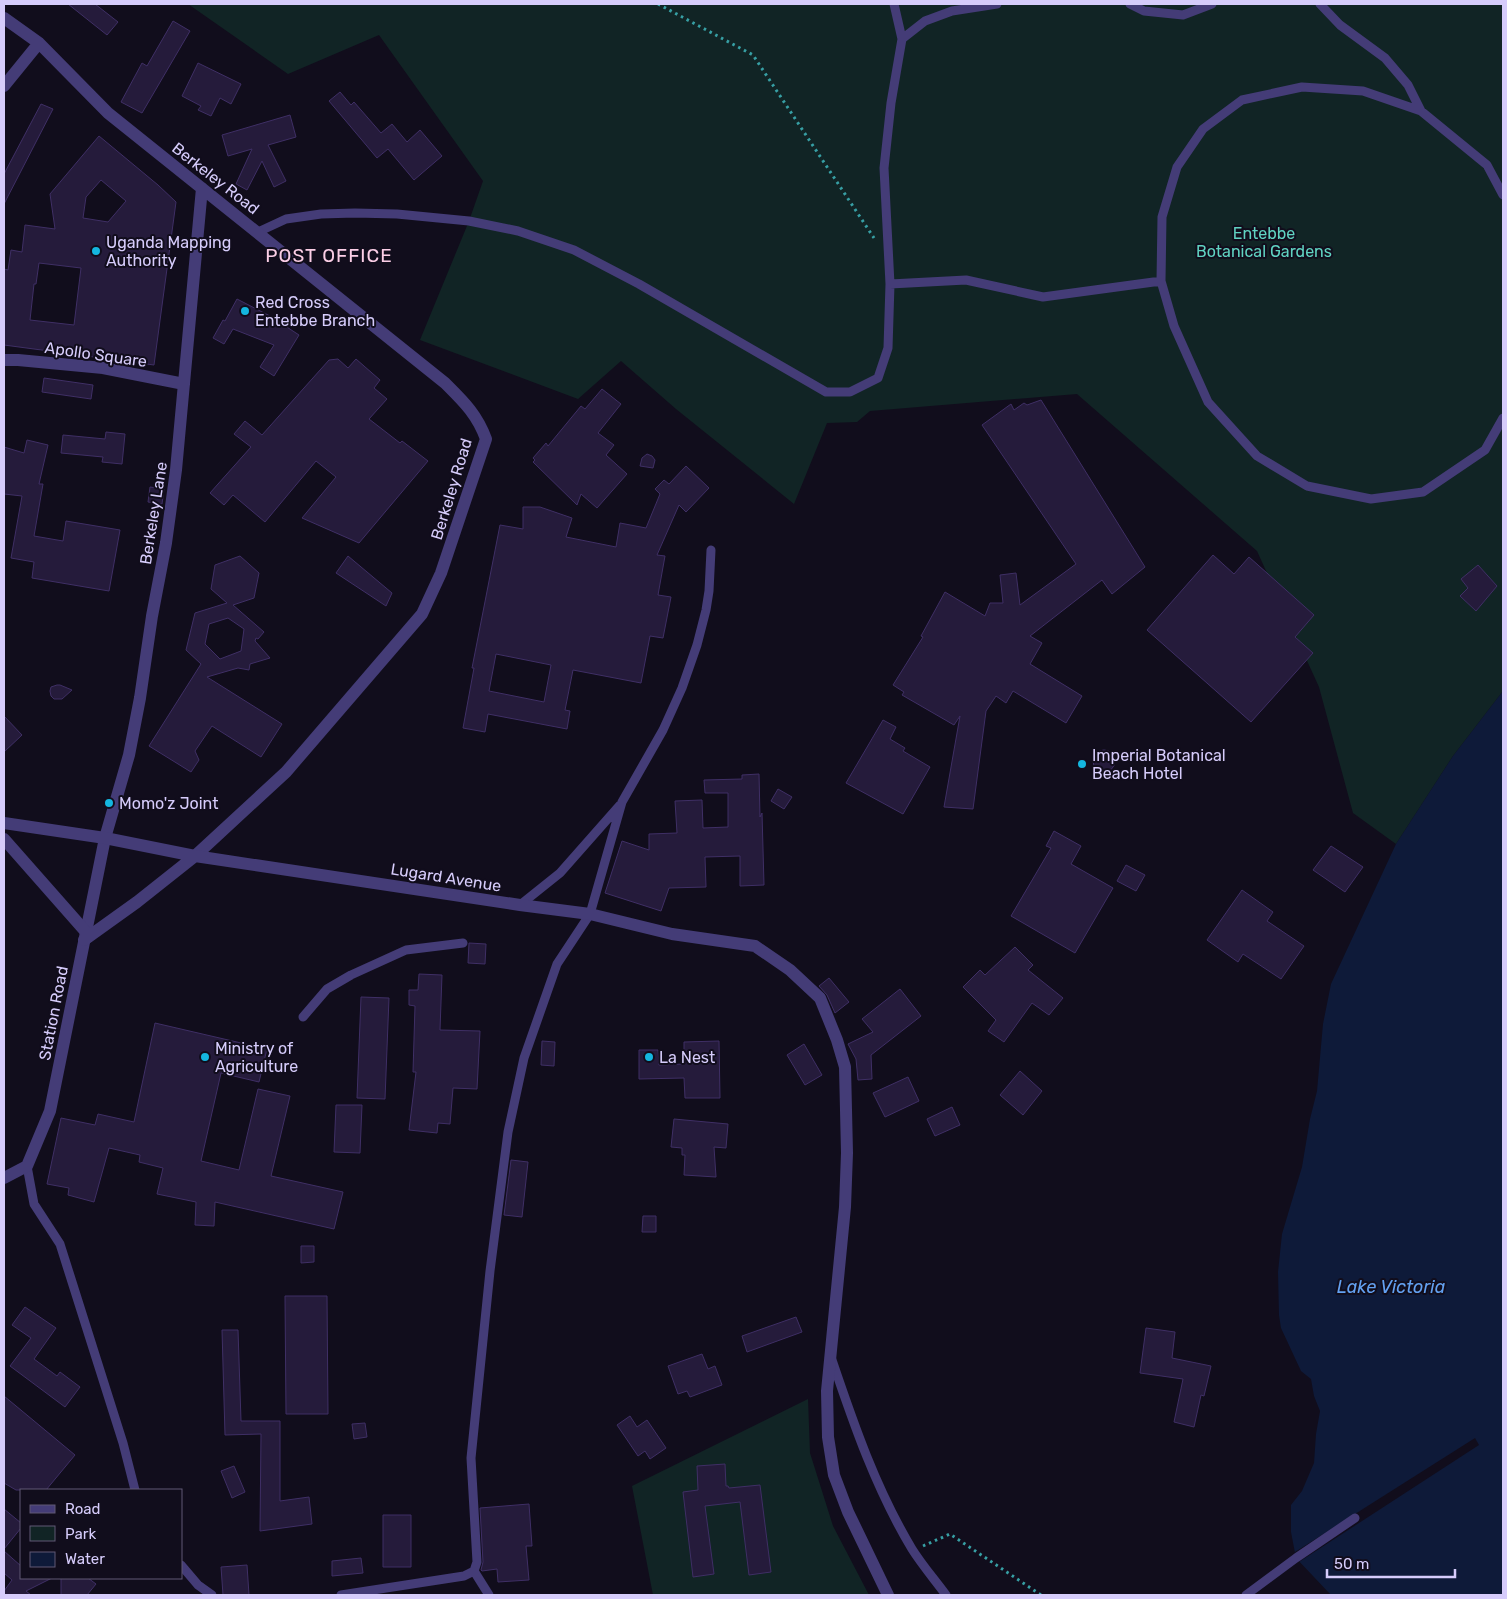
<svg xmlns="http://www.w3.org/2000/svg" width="1507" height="1599" font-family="Rubik,sans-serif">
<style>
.green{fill:#112425}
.water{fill:#0e1a39}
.pier{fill:#110d1c}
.building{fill:#251b3b;stroke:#3f2f65;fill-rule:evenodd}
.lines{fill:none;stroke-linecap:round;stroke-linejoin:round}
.path{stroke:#379fa4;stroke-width:3;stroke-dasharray:2.5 4;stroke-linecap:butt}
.service{stroke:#443c77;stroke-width:9}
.minor{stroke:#443c77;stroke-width:12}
.tertiary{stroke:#443c77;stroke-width:12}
.poi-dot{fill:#14b6df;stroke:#110d1c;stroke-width:2}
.labels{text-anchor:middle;stroke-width:4;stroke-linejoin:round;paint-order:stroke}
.street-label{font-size:16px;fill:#d6ccfb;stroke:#110d1c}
.park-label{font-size:16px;fill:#60d3c2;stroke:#110d1c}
.poi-label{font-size:16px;fill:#d6ccfb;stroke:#110d1c;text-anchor:start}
.water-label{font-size:18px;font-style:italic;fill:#63a1f1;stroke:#110d1c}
.quarter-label{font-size:19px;letter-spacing:1px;fill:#fbcee6;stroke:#110d1c}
</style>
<rect width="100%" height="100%" fill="#110d1c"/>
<path class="green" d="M188,4H1503V691L1453,756L1396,844L1353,813L1319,687L1257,551L1077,394L870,411L857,422L827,423L794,504L676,409L621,361L578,399L420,340L469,221L483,181L379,35L288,74Z
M808,1399L810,1453L833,1526L869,1595H653L632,1486Z"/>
<path class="water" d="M1503,691V1595H1331L1296,1558L1291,1532V1505L1302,1491L1314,1463L1316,1434L1320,1411L1314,1396L1311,1379L1301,1371L1281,1328L1279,1315L1278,1272L1282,1234L1302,1167L1310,1119L1317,1091L1323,1024L1331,984L1396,844L1453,756Z"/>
<path class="pier" d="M1475,1438L1479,1445L1299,1562L1296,1558L1295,1552Z"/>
<path class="building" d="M68,4H95L118,22L107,35Z
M173,21L190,31L142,113L121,102L142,63L147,66Z
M198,63L241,84L231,104L220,98L211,116L198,110L201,106L182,96Z
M340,92L351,105L354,102L381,133L392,124L407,142L420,130L442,156L414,180L388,149L377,158L329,101Z
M41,104L53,109L4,204V174Z
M290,115L296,137L268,145L286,181L274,187L262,161L247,190L236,184L252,149L228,156L222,135Z
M99,136L158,185L176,202L154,365L4,345V269L8,270L11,250L22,252L25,225L55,229L50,194ZM101,180L126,201L108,222L83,218L86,197ZM39,263L81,268L74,325L30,320L34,284H36Z
M237,299L270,316L299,335L274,376L260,367L274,345L233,329L224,344L213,338L223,320L225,321Z
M338,359L348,368L356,359L380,380L374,388L387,399L369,419L400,443L402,441L428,461L359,543L302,518L336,477L316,461L265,522L233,495L224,505L210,493L251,447L234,434L245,421L262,435L329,360Z
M44,378L93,385L91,399L42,392Z
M602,389L621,404L598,433L614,445L606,455L627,474L597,508L581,494L577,505L533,462L535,460L533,458L546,443L548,446L581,406L585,409Z
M1041,400L1145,567L1112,594L1102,580L1030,636L1042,643L1030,664L1082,696L1066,723L1013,691L1006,703L996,696L986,711L973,809L944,807L960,716L954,725L902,695L904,692L893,685L923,637L921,636L945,592L985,616L990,603H1003L1000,575L1016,573L1020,605L1076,564L982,425L1011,404L1014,410L1024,403L1027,405Z
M106,432L125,434L122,464L102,462L103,457L61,453L63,435L105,439Z
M27,440L48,445L39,484H43L34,536L63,541L66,521L120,530L109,591L32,578L34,562L11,558L22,496L4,494V447L24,453Z
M647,454L652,456L655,460L653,468L640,466L642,458Z
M686,466L709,488L686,512L679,505L657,555L665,556L658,595L671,597L663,638L650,636L641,683L573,670L565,710L570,711L567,729L488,714L485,732L463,728L474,668H472L500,525L523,529V507H540L572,518L566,537L616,547L620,523L646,528L660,494L655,489L664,480L669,484ZM496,654L551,665L544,702L489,691Z
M150,487L164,489L162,504L148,502Z
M1213,555L1234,574L1249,557L1314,615L1295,637L1313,653L1251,722L1147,630Z
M240,556L259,573L254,598L233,605L264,632L258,639L256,638L255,641L270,658L250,664L249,670L238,668L207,677L282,724L261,757L212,726L195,751L199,760L191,772L149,746L201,664L186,650L195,613L227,603L211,589L215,565ZM228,618L244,629L241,651L220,659L205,644L209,624Z
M348,556L392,593L386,606L336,573Z
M1478,565L1497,586L1476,611L1460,596L1468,588L1461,579Z
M57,685H60L72,690L62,699H54L51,696L50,691L51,687Z
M4,716L22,735L4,752Z
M883,720L896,727L890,739L905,748L903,751L930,767L903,814L846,783Z
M1093 761a11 11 0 1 1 22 0a11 11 0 1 1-22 0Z
M759,774L760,817L762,813L764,885L740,886V856L705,857L706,887L669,888L661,911L605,893L622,841L649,850V834L677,833L675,801L702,800L703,828L728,827V793H705L704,780L742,779V775Z
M778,789L792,797L784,809L771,801Z
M1054,831L1081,846L1071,864L1113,888L1075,953L1011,916L1051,848L1046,846Z
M1331,846L1363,867L1345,892L1313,870Z
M1126,865L1145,875L1136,891L1117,881Z
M1242,890L1273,912L1267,921L1304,946L1281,979L1243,954L1238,962L1207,940Z
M469,943L486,944L485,964L468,963Z
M1015,947L1033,965L1028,970L1063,998L1049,1015L1032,1003L1004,1042L988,1031L996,1020L963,987L980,970L985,975Z
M419,974L442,975L440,1030L480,1031L477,1089L453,1088L450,1124L438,1123L437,1133L409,1130L416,1072H413L415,1006L409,1005V990H418Z
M829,978L849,1002L835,1013L827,995L819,986Z
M900,989L921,1016L871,1055L872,1079L858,1080L856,1059L848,1044L873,1032L862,1019Z
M361,997L389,998L385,1099L357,1098Z
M155,1023L267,1049L259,1082L221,1073L201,1161L239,1170L258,1089L290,1096L271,1176L343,1192L334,1229L215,1202L214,1226L195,1225L196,1202L157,1194L163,1168L139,1162L140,1155L109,1148L94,1202L68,1195L69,1188L47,1184L61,1118L95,1125L98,1114L134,1122Z
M542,1041L555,1042L554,1066L541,1065Z
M719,1041L720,1098H685L684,1078L639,1079V1050H658L659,1065L684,1064V1042Z
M804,1044L822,1075L805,1085L787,1055Z
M1020,1071L1042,1091L1023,1115L1000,1095Z
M908,1077L919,1101L885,1117L873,1093Z
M336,1105H362L360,1153L334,1152Z
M952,1107L960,1125L935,1136L927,1119Z
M674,1119L728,1124L726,1148L714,1147L716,1177L684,1175L685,1155H682V1148L671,1147Z
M511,1160L528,1162L522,1217L504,1215Z
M643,1216H656V1232H642Z
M301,1246H314V1262L301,1263Z
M285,1296H327L328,1414H286Z
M25,1307L56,1328L34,1359L57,1376L60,1372L80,1387L65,1407L10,1366L31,1338L12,1325Z
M796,1317L802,1332L747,1352L742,1336Z
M1146,1328L1175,1332L1172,1358L1211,1366L1204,1396L1201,1395L1194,1427L1174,1422L1183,1379L1140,1373Z
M222,1330H238L241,1421H280V1501L309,1497L312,1524L260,1531L261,1434L225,1435Z
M702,1354L708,1369L715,1366L722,1385L690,1397L687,1391L678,1394L668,1366Z
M4,1396L75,1455L46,1490H16L4,1483Z
M630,1416L637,1427L647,1420L666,1448L650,1459L645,1451L638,1456L617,1425Z
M365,1423L367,1437L354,1439L352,1424Z
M725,1464L726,1486H728L729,1488L760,1485L771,1572L749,1575L740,1502L705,1506L714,1574L693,1577L683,1492L698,1490L697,1466Z
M234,1466L245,1492L232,1498L221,1471Z
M529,1504L532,1546H526L529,1580L498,1582L497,1569L482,1571L481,1570L483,1562L480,1508Z
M4,1509L21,1523V1528L4,1549Z
M383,1515H411V1567H383Z
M4,1551L21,1566V1578H52L26,1591L31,1595H4V1591L12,1580L4,1573Z
M361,1558L363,1573L332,1576V1561Z
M247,1565L249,1595H223L221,1567Z
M61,1578H88L96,1584L87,1595H61Z"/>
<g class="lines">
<path class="path" d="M658,4L753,55L874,238
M923,1546L950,1534L1041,1595"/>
<path class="service" d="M894,4L902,39
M1130,4L1144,11L1183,15L1212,4
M1320,4L1340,25L1385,58L1408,85L1421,111
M1503,195L1487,165L1421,111L1363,91L1302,87L1242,100L1203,129L1177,167L1162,217L1161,281L1174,326L1208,402L1257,456L1307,486L1371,499L1423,492L1485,450L1503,418
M258,232L286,219L321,214L355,213L397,214L469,221L518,231L574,250L639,284L826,392H850L878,378L888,348L890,284L884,168L891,103L902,39L925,21L952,11L997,4
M890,284L966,280L1043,297L1161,281
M520,905L560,873L620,805
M303,1017L327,989L351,975L406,950L463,943
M27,1166L34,1204L60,1244L123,1443L135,1490
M832,1360C854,1425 876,1489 912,1549C922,1565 935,1580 946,1595
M181,1565L198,1585L212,1595
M474,1571L489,1595
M341,1595L464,1576L474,1571L477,1562L471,1458L490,1271L508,1132L524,1058L557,964L590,914L622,802L663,730L682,688L697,645L706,610L709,591L711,550
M1246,1595L1296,1558L1355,1518"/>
<path class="minor" d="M4,18L39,43L108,113L445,383C463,401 477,414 486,439L441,573L422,614L286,772L195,856
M4,86L39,43
M4,360H18L103,368L184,384
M4,1178L27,1166L50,1111L105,838L129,755L140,698L152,616L166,543L176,470L202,188"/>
<path class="tertiary" d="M4,823L105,838L195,856L520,905L590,914L672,934L755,946L790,970L820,998L837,1040L845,1067L847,1153L845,1207L827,1391L828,1437L834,1475L848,1512L888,1595
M4,839L86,932
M84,940L137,902L195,856"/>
</g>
<g class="poi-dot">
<circle cx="96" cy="251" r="5"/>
<circle cx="245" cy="311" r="5"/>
<circle cx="1082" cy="764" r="5"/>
<circle cx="109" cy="803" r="5"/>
<circle cx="205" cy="1057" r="5"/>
<circle cx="649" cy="1057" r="5"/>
</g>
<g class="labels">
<g class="street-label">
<text transform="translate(216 178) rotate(38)" y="6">Berkeley Road</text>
<text transform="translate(96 354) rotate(8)" y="6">Apollo Square</text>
<text transform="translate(451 489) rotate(-73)" y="6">Berkeley Road</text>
<text transform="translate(153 513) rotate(-81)" y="6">Berkeley Lane</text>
<text transform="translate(446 877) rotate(9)" y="6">Lugard Avenue</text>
<text transform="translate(53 1013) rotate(-79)" y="6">Station Road</text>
</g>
<g class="park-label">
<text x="1264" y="239">Entebbe<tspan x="1264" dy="18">Botanical Gardens</tspan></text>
</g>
<g class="poi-label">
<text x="106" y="248">Uganda Mapping<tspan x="106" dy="18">Authority</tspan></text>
<text x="255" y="308">Red Cross<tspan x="255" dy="18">Entebbe Branch</tspan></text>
<text x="1092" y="761">Imperial Botanical<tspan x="1092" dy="18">Beach Hotel</tspan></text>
<text x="119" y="809">Momo'z Joint</text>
<text x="215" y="1054">Ministry of<tspan x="215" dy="18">Agriculture</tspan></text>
<text x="659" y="1063">La Nest</text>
</g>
<g class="water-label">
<text x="1391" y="1293">Lake Victoria</text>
</g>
<g class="quarter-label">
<text x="329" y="262">POST OFFICE</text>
</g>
</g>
<rect width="1507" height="1599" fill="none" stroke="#d6ccfb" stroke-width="10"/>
<rect x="20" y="1489" width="162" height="90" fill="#110d1c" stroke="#605975"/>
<rect x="30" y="1505" width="25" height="8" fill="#443c77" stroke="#605975"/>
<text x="65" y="1514" font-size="15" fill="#d6ccfb">Road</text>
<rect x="30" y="1526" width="25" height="15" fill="#112425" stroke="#605975"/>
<text x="65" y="1539" font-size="15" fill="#d6ccfb">Park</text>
<rect x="30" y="1552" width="25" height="15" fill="#0e1a39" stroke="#605975"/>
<text x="65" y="1564" font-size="15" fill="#d6ccfb">Water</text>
<path d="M1327 1569v8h128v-8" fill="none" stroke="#d6ccfb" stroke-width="2.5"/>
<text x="1334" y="1569" font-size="15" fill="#d6ccfb" stroke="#110d1c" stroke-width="4" paint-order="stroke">50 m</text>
</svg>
